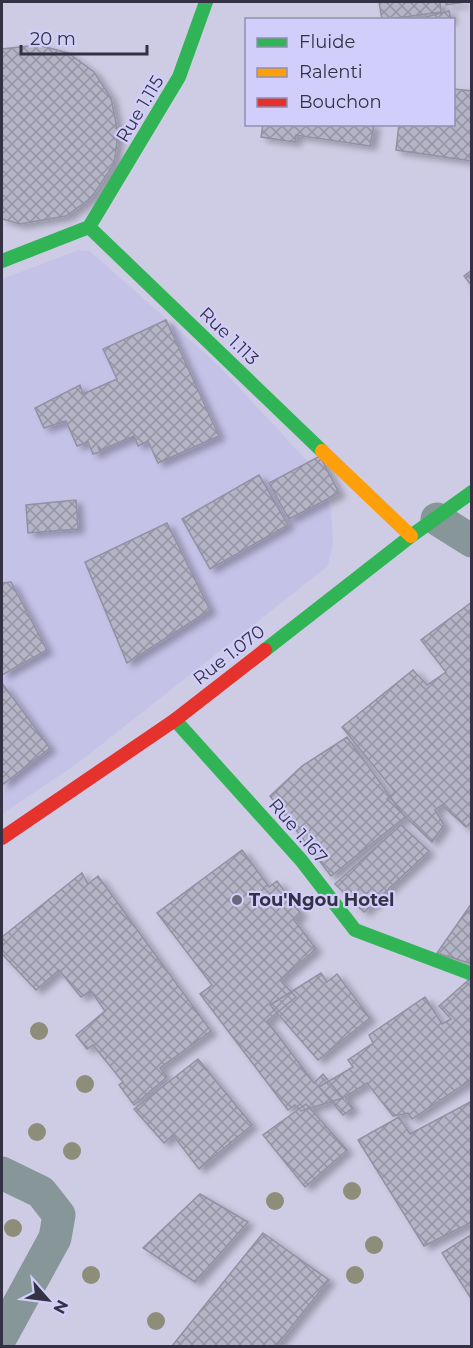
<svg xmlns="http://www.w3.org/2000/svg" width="473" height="1348" font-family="Montserrat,sans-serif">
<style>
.built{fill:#c5c2e8}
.building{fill:url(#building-cross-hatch);stroke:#9290a3;stroke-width:1.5;filter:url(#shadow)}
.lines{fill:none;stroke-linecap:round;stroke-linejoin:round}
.street{stroke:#879698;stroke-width:33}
.fast{stroke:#30b455;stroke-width:14}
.slow{stroke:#ff9f0a;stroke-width:14}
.jam{stroke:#e5322d;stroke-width:14}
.tree{fill:#8e8d79}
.poi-dot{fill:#69677b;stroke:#d2cefb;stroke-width:2}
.labels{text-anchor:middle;stroke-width:4.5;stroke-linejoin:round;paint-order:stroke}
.street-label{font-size:18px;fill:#333143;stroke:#d2cefb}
.poi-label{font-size:18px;font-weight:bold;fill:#333143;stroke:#d2cefb;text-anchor:start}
</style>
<defs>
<pattern id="building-cross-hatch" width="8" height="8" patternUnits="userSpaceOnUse" patternTransform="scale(1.5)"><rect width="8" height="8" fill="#b5b4c6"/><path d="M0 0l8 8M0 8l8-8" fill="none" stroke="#9493a2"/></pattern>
<filter id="shadow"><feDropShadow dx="6" dy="4" stdDeviation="3" flood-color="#0004"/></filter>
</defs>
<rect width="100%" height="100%" fill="#cecce4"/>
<path class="built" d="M79,250L90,251L217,364L313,467L323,487L331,509L333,544L328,566L78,763L2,814V279Z"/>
<path class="building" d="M379,2H440L441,12L382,20Z
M446,2H466L446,5Z
M449,11L451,20H427L426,17Z
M38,45L68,53L94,72L111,98L118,133L114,164L91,198L66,216L20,224L2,219V49Z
M454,89L472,91V161L396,150L399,124H454Z
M263,124H374L370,146L296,135L295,142L261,137Z
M472,270V286L464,276Z
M166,320L219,436L158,463L148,441L138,446L134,436L101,450L98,447L100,452L93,454L88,442L77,446L66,421L44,428L35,408L80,385L83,394L117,379L103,349Z
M320,456L339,493L289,519L269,483Z
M259,475L288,525L210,569L182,519Z
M76,500L78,529L28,533L26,505Z
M167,523L210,610L127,663L85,562Z
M11,582L47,650L2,675V583Z
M472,602V821L466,827L442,805L435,810L444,825L432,842L387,799L395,792L342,727L413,670L427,685L446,672L421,640Z
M2,683L50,748L2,785Z
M347,737L405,817L331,876L270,796L302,766Z
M401,825L429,851L364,912L335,884Z
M242,850L269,887L277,881L301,914L294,920L316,949L280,980L296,997L267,1021L314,1083L323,1074L343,1098L301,1111L295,1105L288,1110L200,994L212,985L157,913Z
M82,873L88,884L98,876L211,1031L160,1068L167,1077L134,1105L119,1085L123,1082L93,1045L87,1049L76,1035L105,1011L91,991L81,997L59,970L36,990L2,954V937Z
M472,903V964L437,953Z
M321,973L327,982L337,974L370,1018L318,1060L270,1005Z
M472,977V1079L412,1119L408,1113L393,1116L367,1083L345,1097L353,1108L343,1115L319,1087L353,1067L348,1060L373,1043L369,1035L425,997L442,1024L451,1019L439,1006Z
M198,1059L252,1125L199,1169L173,1135L164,1143L134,1109Z
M472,1101V1222L424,1246L358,1140L399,1117L410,1134Z
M306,1104L347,1150L305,1187L263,1135Z
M200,1194L248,1222L195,1282L143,1248Z
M263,1233L329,1280L276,1346H172Z
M472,1234V1300L442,1253Z"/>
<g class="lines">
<path class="street" d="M437,519L472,541
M2,1173L41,1192L59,1215L55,1238L2,1335"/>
<path class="fast" d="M89,227L179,77L206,2
M2,261L89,227L322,451
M265,650L411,536L472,492
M175,720L301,860L355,930L472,974"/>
<path class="slow" d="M322,451L411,536"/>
<path class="jam" d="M2,838L175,720L265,650"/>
</g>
<g class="tree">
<circle cx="39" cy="1031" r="9"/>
<circle cx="85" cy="1084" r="9"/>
<circle cx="37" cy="1132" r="9"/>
<circle cx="72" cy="1151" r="9"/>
<circle cx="352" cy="1191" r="9"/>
<circle cx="275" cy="1201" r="9"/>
<circle cx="13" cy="1228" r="9"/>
<circle cx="374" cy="1245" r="9"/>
<circle cx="91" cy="1275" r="9"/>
<circle cx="355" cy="1275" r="9"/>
<circle cx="156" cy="1321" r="9"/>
</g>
<circle class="poi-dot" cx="237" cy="900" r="6"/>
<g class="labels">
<g class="street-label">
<text transform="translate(140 109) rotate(-59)" y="6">Rue 1.115</text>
<text transform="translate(229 336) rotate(44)" y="6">Rue 1.113</text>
<text transform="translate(229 655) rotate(-38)" y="6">Rue 1.070</text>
<text transform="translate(298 831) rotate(49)" y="6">Rue 1.167</text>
</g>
<g class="poi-label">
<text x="249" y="906">Tou'Ngou Hotel</text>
</g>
</g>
<rect width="473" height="1348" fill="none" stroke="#333143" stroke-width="6"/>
<rect x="245" y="18" width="210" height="108" fill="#d2cefb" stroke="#928fb1" stroke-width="1.5"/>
<rect x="257" y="38" width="30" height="9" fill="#30b455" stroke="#928fb1" stroke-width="1.5"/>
<text x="299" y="48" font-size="18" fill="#333143">Fluide</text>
<rect x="257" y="68" width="30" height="9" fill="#ff9f0a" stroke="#928fb1" stroke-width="1.5"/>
<text x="299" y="78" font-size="18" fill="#333143">Ralenti</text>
<rect x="257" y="98" width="30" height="9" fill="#e5322d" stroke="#928fb1" stroke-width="1.5"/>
<text x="299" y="108" font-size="18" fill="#333143">Bouchon</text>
<g transform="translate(48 1300) rotate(118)" stroke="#d2cefb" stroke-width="4.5" paint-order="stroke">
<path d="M0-4.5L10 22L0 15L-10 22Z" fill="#333143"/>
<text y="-9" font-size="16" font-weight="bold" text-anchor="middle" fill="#333143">N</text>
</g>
<path d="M21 45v9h126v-9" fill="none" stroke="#333143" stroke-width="3"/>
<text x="30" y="45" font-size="18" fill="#333143" stroke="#d2cefb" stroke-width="4.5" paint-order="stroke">20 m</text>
</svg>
